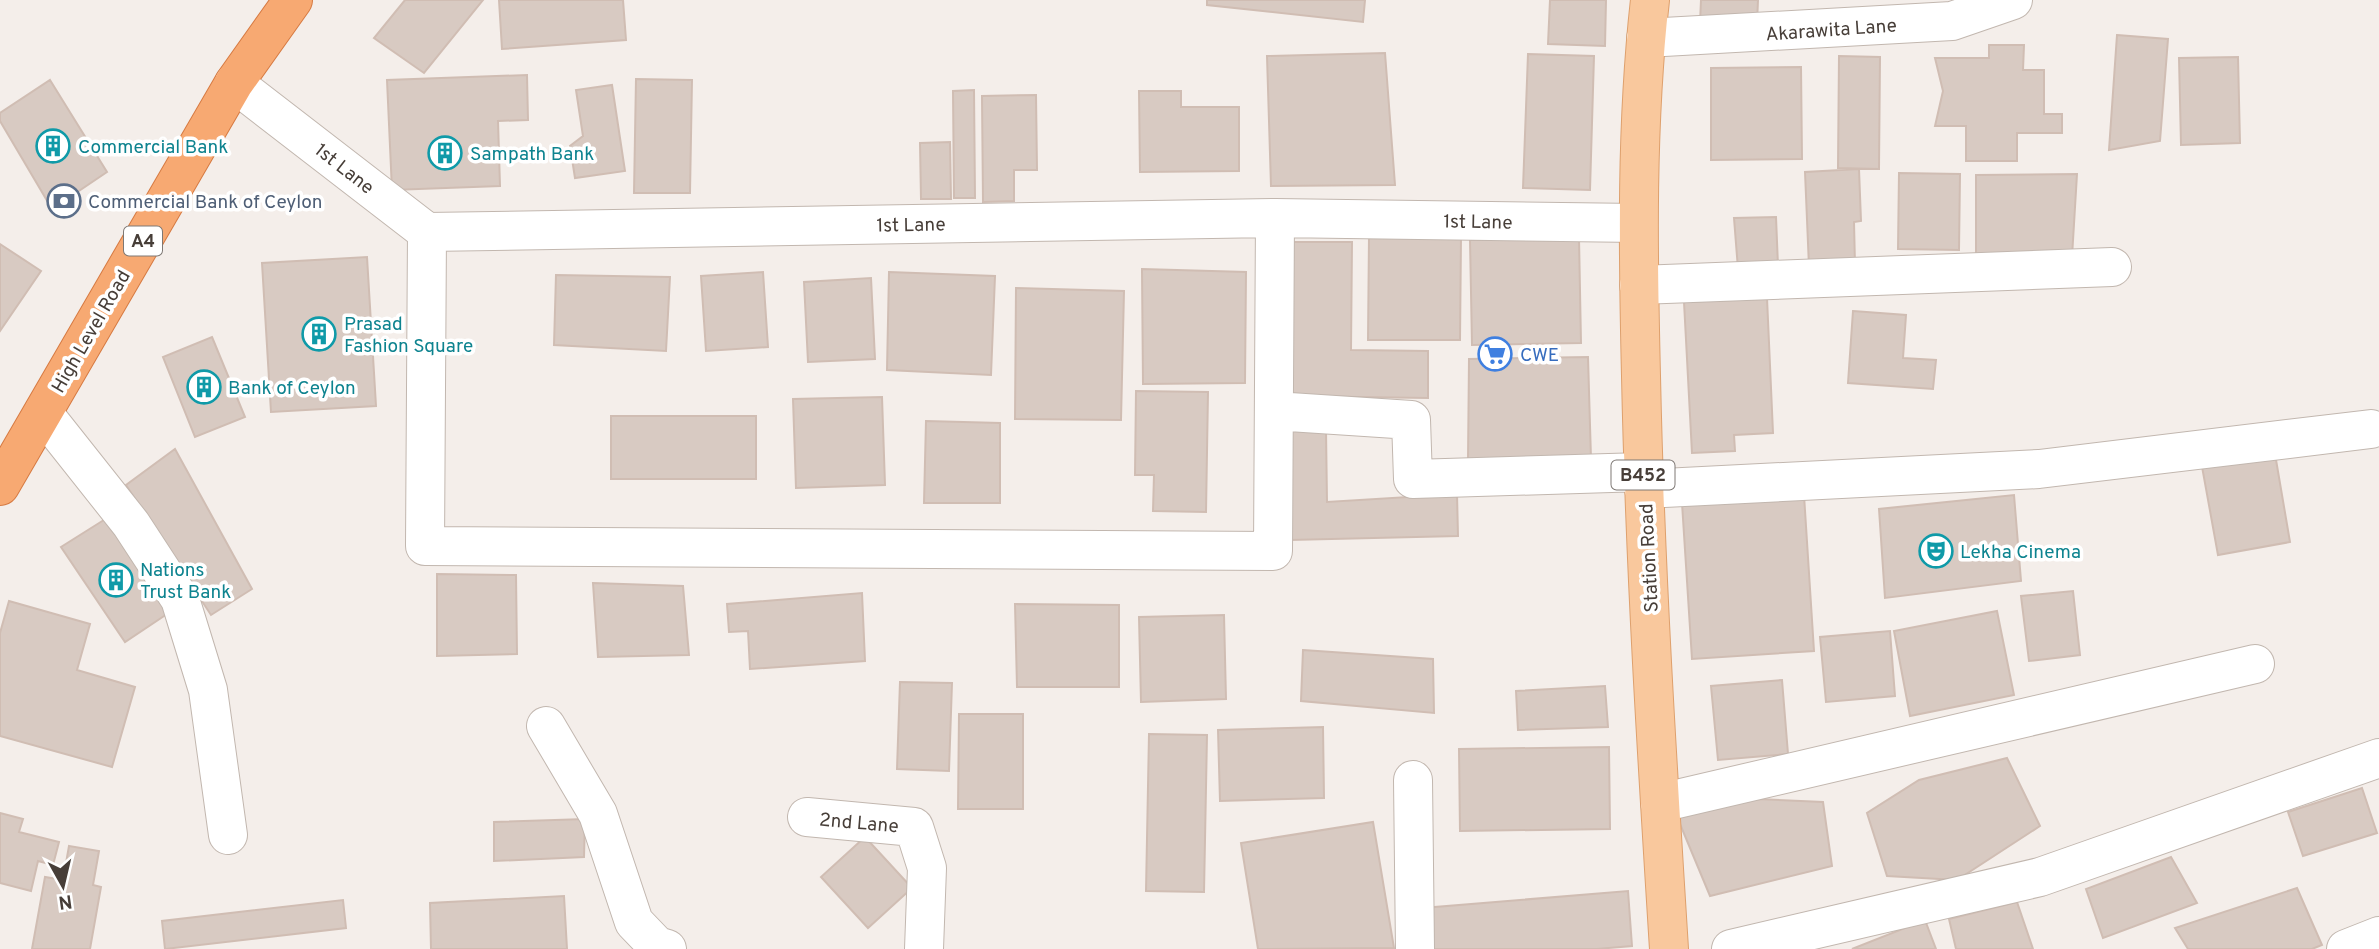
<svg xmlns="http://www.w3.org/2000/svg" width="2379" height="949" font-family="Overpass,sans-serif">
<style>
.building{fill:#d8cac2;stroke:#d0bdb3;stroke-width:2}
.lines{fill:none;stroke-linecap:round;stroke-linejoin:round}
.minor-casing{stroke:#c2b7af;stroke-width:40}
.major-casing{stroke:#dea06d;stroke-width:40}
.highway-casing{stroke:#d67a42;stroke-width:40}
.minor{stroke:#fff;stroke-width:38}
.major{stroke:#f9c89d;stroke-width:38}
.highway{stroke:#f7a972;stroke-width:38}
.labels{text-anchor:middle;stroke-width:7;stroke-linejoin:round;paint-order:stroke}
.shield{fill:#fff;stroke:#7e7874;stroke-width:2}
.shield-label{font-size:18px;font-weight:bold;fill:#473e38}
.street-label{font-size:19px;fill:#473e38;stroke:#fff}
.culture-label{font-size:19px;fill:#0d838f;stroke:#fff;text-anchor:start}
.service-label{font-size:19px;fill:#4e5e75;stroke:#fff;text-anchor:start}
.shop-label{font-size:19px;fill:#366cbe;stroke:#fff;text-anchor:start}
</style>
<rect width="100%" height="100%" fill="#f4eeea"/>
<path class="building" d="M405,0H483L424,73L374,38Z
M499,0H623L626,40L502,49Z
M1207,0H1365L1363,22L1207,5Z
M1550,0H1606L1605,46L1548,44Z
M1701,0H1758L1757,23H1700Z
M2117,35L2168,39L2160,141L2109,150Z
M1989,45H2024L2023,70H2044V114H2062V133H2017V161H1966V126H1935L1943,91L1935,58H1989Z
M1385,53L1395,185L1271,186L1267,56Z
M1528,54L1594,56L1590,190L1523,188Z
M1839,56L1880,57L1879,169L1838,168Z
M2238,57L2240,143L2181,145L2179,58Z
M1801,67L1802,159L1711,160V68Z
M527,75L528,120L498,121L500,186L392,190L387,80Z
M636,79L692,80L690,193H634Z
M50,80L107,172L52,209L0,121V113Z
M612,85L625,171L575,178L570,146L583,136L576,90Z
M974,90L975,198H954L953,91Z
M1139,91H1181V107H1239V171L1140,172Z
M1036,95L1037,170H1014V201L983,202L982,96Z
M950,142L951,199H921L920,143Z
M1859,169L1861,221L1854,222L1855,265L1809,267L1805,172Z
M1899,173L1960,174L1959,250L1898,249Z
M2077,174L2072,257L1976,260V175Z
M1776,217L1778,266L1738,269L1734,218Z
M1369,237H1461L1460,340H1368Z
M1579,238L1581,343L1472,345L1470,240Z
M1291,242H1352L1351,350L1428,351V398L1288,396Z
M0,244L41,271L0,331Z
M367,257L376,406L271,412L262,263Z
M1142,269L1246,272L1245,383L1143,384Z
M763,272L768,347L706,351L701,276Z
M889,272L995,276L991,375L887,370Z
M556,275L670,277L666,351L554,345Z
M871,278L875,359L808,362L804,282Z
M1016,288L1124,291L1121,420L1015,419Z
M1767,298L1773,433L1734,435L1735,451L1692,453L1684,302Z
M1853,311L1906,315L1903,358L1936,360L1933,389L1848,383Z
M212,337L245,417L195,437L163,357Z
M1588,357L1591,459L1468,461L1469,359Z
M1136,391L1208,392L1206,512L1153,511L1154,475H1135Z
M882,397L885,485L796,488L793,399Z
M611,416H756V479H611Z
M926,421L1000,423V503H924Z
M1326,430L1327,502L1457,494L1458,536L1290,540L1287,431Z
M2274,448L2290,542L2218,555L2201,461Z
M175,449L252,589L211,615L126,485Z
M1804,495L1814,651L1692,659L1682,503Z
M2014,495L2021,581L1885,598L1879,509Z
M107,518L170,612L125,642L61,547Z
M437,574L516,575L517,654L437,656Z
M593,583L683,586L689,655L598,657Z
M2073,591L2080,655L2029,661L2021,596Z
M862,593L865,661L750,669L748,631L729,632L727,604Z
M9,601L90,624L77,670L135,687L112,767L0,736V633Z
M1015,604L1119,605V687H1017Z
M1997,611L2014,695L1910,716L1894,631Z
M1224,615L1226,699L1141,702L1139,617Z
M1890,631L1895,696L1826,702L1820,637Z
M1303,650L1433,659L1434,713L1301,701Z
M1782,680L1788,754L1718,760L1711,686Z
M900,682L952,683L949,771L897,769Z
M1605,686L1608,727L1518,730L1516,691Z
M959,714H1023V809H958Z
M1323,727L1324,798L1220,801L1218,730Z
M1149,734L1207,735L1204,892L1146,891Z
M1609,747L1610,829L1460,831L1459,749Z
M2007,758L2040,826L1957,880L1887,876L1867,813L1919,780Z
M2362,788L2377,833L2303,856L2288,812Z
M1758,799L1823,802L1832,866L1710,896L1675,812Z
M0,813L23,819L19,832L59,842L53,865L38,861L31,891L0,883Z
M585,819L584,857L494,861V822Z
M1373,822L1394,948L1258,949L1241,843Z
M865,837L912,888L868,928L821,877Z
M69,846L99,851L93,885L101,887L90,949H32L45,877L63,880Z
M2171,857L2197,903L2103,938L2086,889Z
M2297,888L2322,945L2312,949H2188L2175,928Z
M1628,891L1632,946L1597,949H1427L1423,908Z
M564,896L567,949H431L430,903Z
M343,900L346,928L165,949L162,921Z
M2017,902L2033,949H1956L1949,919Z
M1925,920L1936,949H1852Z"/>
<g class="lines">
<defs>
<path id="minor" d="M1646,38L1952,21L2013,0
M234,83L427,232L1275,218L1638,223
M427,232L425,546L1273,551L1275,218
M1639,285L2112,267
M1274,411L1411,420L1413,479L1643,472
M43,413L131,524L180,599L208,690L228,835
M1644,489L2039,469L2371,429
M546,726L598,814L634,922L657,946L667,949
M1413,780L1415,949
M1660,803L2255,664
M807,817L914,827L927,868L924,949
M1731,949L2040,877L2379,758
M2346,949L2379,936"/>
<path id="major" d="M1650,0C1636,125 1638,251 1641,376C1645,567 1657,758 1669,949"/>
<path id="highway" d="M0,486L234,83L293,0"/>
</defs>
<use href="#minor" class="minor-casing"/>
<use href="#major" class="major-casing"/>
<use href="#highway" class="highway-casing"/>
<use href="#minor" class="minor"/>
<use href="#major" class="major"/>
<use href="#highway" class="highway"/>
</g>
<defs>
<symbol id="building-ring" viewBox="-11 -11 22 22"><circle r="9.5" fill="#fff" stroke="#0f9aa8" stroke-width="1.5"/><path d="M-4-6H4V6H1V3H-1V6H-4ZM-2.5-4.3h1.7v1.8h-1.7ZM.8-4.3h1.7v1.8H.8ZM-2.5-1h1.7V.8h-1.7ZM.8-1h1.7V.8H.8Z" fill="#0f9aa8"/></symbol>
<symbol id="bank-ring" viewBox="-11 -11 22 22"><circle r="9.5" fill="#fff" stroke="#5c6f8a" stroke-width="1.5"/><path d="M-6-4H6V4H-6ZM0-2.3a2.3 2.3 0 1 0 0 4.6a2.3 2.3 0 1 0 0-4.6Z" fill="#5c6f8a"/></symbol>
<symbol id="supermarket-ring" viewBox="-11 -11 22 22"><circle r="9.5" fill="#fff" stroke="#3f7fe0" stroke-width="1.5"/><path d="M-6-5.5h2.5l.6 2H6L4.5 2H-2.5L-4.4-4H-6ZM-1.5 3.2a1.3 1.3 0 1 0 .1 0ZM3 3.2a1.3 1.3 0 1 0 .1 0Z" fill="#3f7fe0"/></symbol>
<symbol id="theatre-ring" viewBox="-11 -11 22 22"><circle r="9.5" fill="#fff" stroke="#0f9aa8" stroke-width="1.5"/><path d="M-5-5.5Q0-4 5-5.5V0Q5 5 0 6Q-5 5-5 0ZM-3.3-2.5H-1v1.5H-3.3ZM1-2.5H3.3v1.5H1ZM-2.8 1Q0 5.5 2.8 1Z" fill="#0f9aa8"/></symbol>
</defs>
<g fill-rule="evenodd">
<use href="#building-ring" x="34" y="127" width="38" height="38"/>
<use href="#building-ring" x="426" y="134" width="38" height="38"/>
<use href="#bank-ring" x="45" y="182" width="38" height="38"/>
<use href="#building-ring" x="300" y="315" width="38" height="38"/>
<use href="#supermarket-ring" x="1476" y="335" width="38" height="38"/>
<use href="#building-ring" x="185" y="368" width="38" height="38"/>
<use href="#theatre-ring" x="1917" y="532" width="38" height="38"/>
<use href="#building-ring" x="97" y="561" width="38" height="38"/>
</g>
<g class="labels">
<g class="shield">
<rect x="124" y="226.5" width="38" height="29" rx="5"/>
<rect x="1611.5" y="460.5" width="63" height="29" rx="5"/>
</g>
<g class="shield-label">
<text x="143" y="247">A4</text>
<text x="1643" y="481">B452</text>
</g>
<g class="street-label">
<text transform="translate(1831 29) rotate(-4)" y="7">Akarawita Lane</text>
<text transform="translate(345 168) rotate(38)" y="7">1st Lane</text>
<text transform="translate(1478 221) rotate(1)" y="7">1st Lane</text>
<text transform="translate(911 224) rotate(-1)" y="7">1st Lane</text>
<text transform="translate(90 331) rotate(-60)" y="7">High Level Road</text>
<text transform="translate(1648 558) rotate(-93)" y="7">Station Road</text>
<text transform="translate(859 822) rotate(5)" y="7">2nd Lane</text>
</g>
<g class="culture-label">
<text x="78" y="153">Commercial Bank</text>
<text x="470" y="160">Sampath Bank</text>
<text x="344" y="330">Prasad<tspan x="344" dy="22">Fashion Square</tspan></text>
<text x="228" y="394">Bank of Ceylon</text>
<text x="1960" y="558">Lekha Cinema</text>
<text x="140" y="576">Nations<tspan x="140" dy="22">Trust Bank</tspan></text>
</g>
<g class="service-label">
<text x="88" y="208">Commercial Bank of Ceylon</text>
</g>
<g class="shop-label">
<text x="1520" y="361">CWE</text>
</g>
</g>
<g transform="translate(63 886) rotate(172)" stroke="#ffffff" stroke-width="5" paint-order="stroke">
<path d="M0-5L12 26L0 18L-12 26Z" fill="#473e38"/>
<text y="-10" font-size="19" font-weight="bold" text-anchor="middle" fill="#473e38">N</text>
</g>
</svg>
